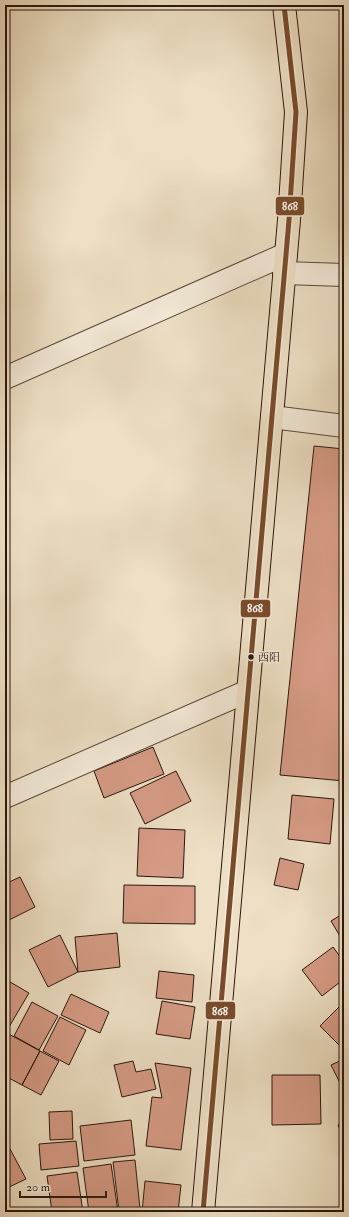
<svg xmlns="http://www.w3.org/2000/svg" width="349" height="1217" font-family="'IM FELL Double Pica','Noto Serif SC',serif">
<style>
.building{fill:#d69b85;stroke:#29160d}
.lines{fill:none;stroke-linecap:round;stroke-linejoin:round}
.street-casing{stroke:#5a483b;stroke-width:24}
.primary-casing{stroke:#29160d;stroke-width:24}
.street{stroke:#f4ebd9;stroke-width:22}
.primary{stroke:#eee0c5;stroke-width:22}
.bus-1-casing{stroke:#f4ebd9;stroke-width:8}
.bus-1{stroke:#7a4b2a;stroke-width:5}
.bus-dot{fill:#29160d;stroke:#f4ebd9;stroke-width:1.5}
.labels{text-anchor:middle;stroke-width:3;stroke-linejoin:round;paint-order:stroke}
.bus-label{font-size:11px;fill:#29160d;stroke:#f4ebd9;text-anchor:start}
.line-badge{stroke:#f4ebd9;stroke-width:1.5}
.badge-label{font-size:11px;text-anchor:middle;font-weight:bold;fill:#fff}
</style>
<rect width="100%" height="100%" fill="#eee0c5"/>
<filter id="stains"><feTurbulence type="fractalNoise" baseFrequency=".005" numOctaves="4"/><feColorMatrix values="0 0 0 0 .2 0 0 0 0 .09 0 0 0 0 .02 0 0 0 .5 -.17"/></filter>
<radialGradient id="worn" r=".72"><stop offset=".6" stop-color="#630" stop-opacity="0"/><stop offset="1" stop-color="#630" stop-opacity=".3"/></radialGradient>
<path class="building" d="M314,446L344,449V781L280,775Z
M153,747L164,774L104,798L94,771Z
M176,771L191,801L145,824L130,793Z
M292,795L334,799L330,844L288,839Z
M139,828L185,830L183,878L137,876Z
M280,858L304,864L298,890L274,885Z
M20,877L35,907L5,922V884Z
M124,885L195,886V924L123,923Z
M344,913V943L331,921Z
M117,933L120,967L78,972L75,937Z
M60,935L78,972L48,987L29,950Z
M333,947L344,962V979L322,996L302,970Z
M159,971L194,975L192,1002L156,998Z
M5,979L29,993L9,1027L5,1025Z
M71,994L109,1012L100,1033L61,1015Z
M162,1001L195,1007L190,1039L156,1034Z
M32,1002L58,1016L39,1050L14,1036Z
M343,1003L344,1040L339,1045L320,1026Z
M60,1017L86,1030L69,1065L43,1051Z
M5,1032L40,1051L22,1085L5,1076Z
M40,1051L59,1061L41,1095L22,1085Z
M344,1059V1089H343L331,1065Z
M133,1061L136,1072L151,1069L156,1089L122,1097L114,1065Z
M155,1063L191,1068L181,1150L146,1146L152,1097L162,1098Z
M272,1075H320L321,1124L272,1125Z
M72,1111L73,1139L50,1140L49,1112Z
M131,1120L135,1155L84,1161L80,1126Z
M344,1122V1139L338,1125Z
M76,1141L79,1166L41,1170L39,1144Z
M10,1149L26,1179L5,1189V1152Z
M135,1160L140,1209L119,1211L113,1162Z
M111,1164L118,1212H89L83,1168Z
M77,1172L83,1212H52L47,1176Z
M145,1181L181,1185L178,1212H142Z"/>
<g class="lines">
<defs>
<path id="street" d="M284,273L344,275
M5,378L286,254
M272,417L344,426
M5,797L248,691"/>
<path id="primary" d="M203,1212L289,220L296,112L284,5"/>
</defs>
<use href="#street" class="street-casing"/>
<use href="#primary" class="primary-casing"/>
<use href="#street" class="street"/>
<use href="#primary" class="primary"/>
<defs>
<path id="bus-1" d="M203,1212L289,220L296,112L284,5"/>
</defs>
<use href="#bus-1" class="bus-1-casing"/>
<use href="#bus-1" class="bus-1"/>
</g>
<circle class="bus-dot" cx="251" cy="657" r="3.5"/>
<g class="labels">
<g class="bus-label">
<text x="258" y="661">西阳</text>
</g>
</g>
<g class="line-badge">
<rect x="275" y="196" width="30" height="20" rx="4" fill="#7a4b2a"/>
<rect x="240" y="599" width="31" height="19" rx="4" fill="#7a4b2a"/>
<rect x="205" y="1001" width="31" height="19" rx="4" fill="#7a4b2a"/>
</g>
<g class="badge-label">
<text x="290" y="210">868</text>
<text x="255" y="612">868</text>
<text x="220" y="1015">868</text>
</g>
<rect width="349" height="1217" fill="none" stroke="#eee0c5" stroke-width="20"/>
<rect x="6" y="6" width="337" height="1205" fill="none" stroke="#29160d" stroke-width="2"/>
<rect x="10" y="10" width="329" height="1197" fill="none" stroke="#29160d"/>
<path d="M20 1191v6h86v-6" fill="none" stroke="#29160d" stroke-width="2"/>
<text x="26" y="1191" font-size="12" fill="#29160d" stroke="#f4ebd9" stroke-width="3" paint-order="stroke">20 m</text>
<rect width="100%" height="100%" filter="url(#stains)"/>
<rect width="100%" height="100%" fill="url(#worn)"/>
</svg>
